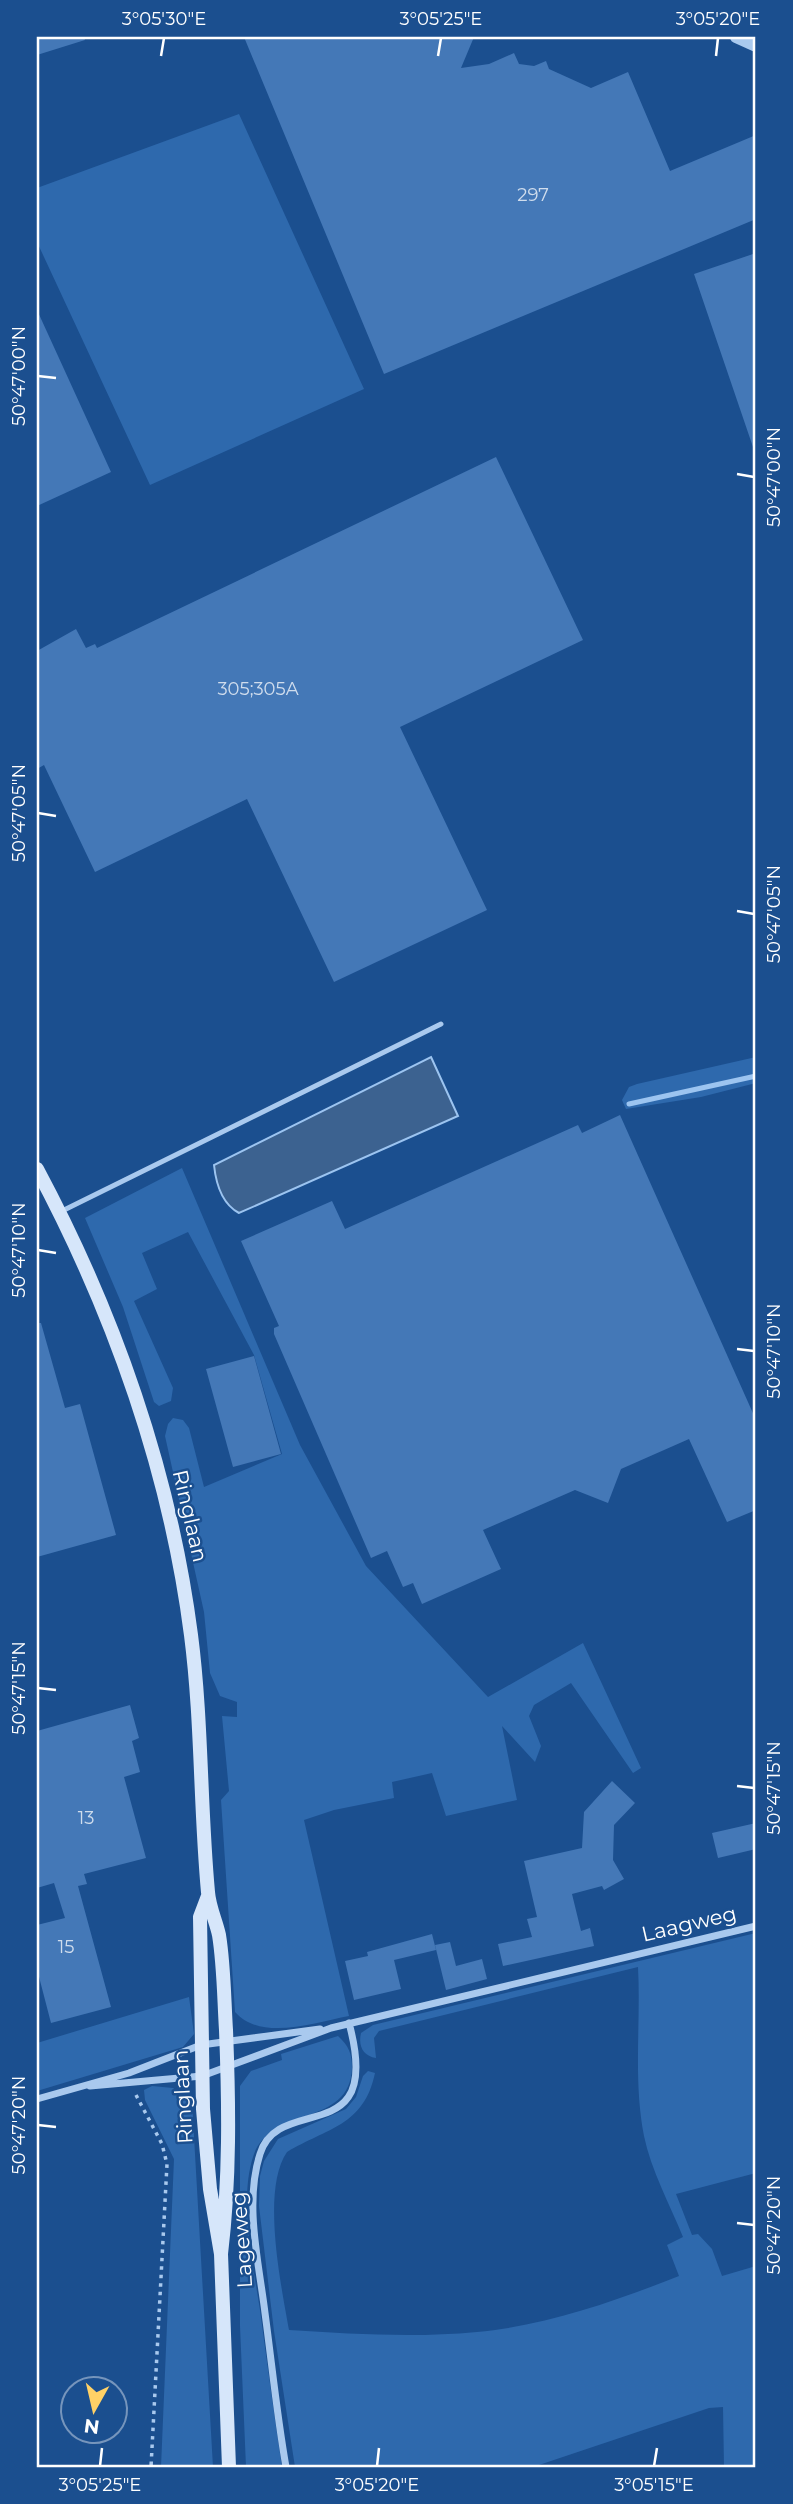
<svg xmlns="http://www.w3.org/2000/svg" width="793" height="2504" font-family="Montserrat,sans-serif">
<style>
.green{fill:#2e69ad}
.water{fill:#3c6290;stroke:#9cc4f0;stroke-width:2}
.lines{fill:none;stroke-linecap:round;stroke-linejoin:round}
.stream{stroke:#9cc4f0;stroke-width:5}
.building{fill:#4478b7}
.path{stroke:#a9c9ee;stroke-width:3.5;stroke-dasharray:3.5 5;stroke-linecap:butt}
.service{stroke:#a9c9ee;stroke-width:5}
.minor{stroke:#a9c9ee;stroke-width:7}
.tertiary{stroke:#a9c9ee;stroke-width:12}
.secondary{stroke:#d6e6fa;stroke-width:14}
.ticks{fill:none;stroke:#fff;stroke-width:2.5}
.labels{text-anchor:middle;stroke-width:5;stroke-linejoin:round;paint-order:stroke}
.number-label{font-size:18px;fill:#d0dded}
.street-label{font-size:21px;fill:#fff;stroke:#1b4f8f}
.neatline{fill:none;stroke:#fff;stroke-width:2.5}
.ticks-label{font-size:18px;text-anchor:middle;fill:#fff}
</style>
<rect width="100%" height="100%" fill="#1b4f8f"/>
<path class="green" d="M239,114L364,389L150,485L37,242V188Z
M756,1057V1083L701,1097L626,1109L622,1100L629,1087L637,1084Z
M182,1168L300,1445L366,1566L488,1697L583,1643L641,1768L633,1773L571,1683L534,1705L529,1716L541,1746L535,1762L502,1726L517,1800L446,1816L432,1773L392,1782L394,1798L334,1810L304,1820L349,2016C315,2022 262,2042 235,2012L221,1800L229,1791L222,1716L237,1717V1702L220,1696L210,1673L204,1612L165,1436L168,1424L173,1418L183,1420L189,1428L204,1487L282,1454L254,1355L188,1232L142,1253L157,1289L134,1301L173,1388L171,1401L159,1406L154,1402L123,1307L85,1218Z
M756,1933V2173L676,2194L692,2235L698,2234L712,2249L722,2276L756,2266V2467H724L723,2407L709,2408L533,2467H295L274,2331L259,2206L260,2176L264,2161L278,2139L346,2109L356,2097L363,2076L368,2071L375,2073C364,2126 327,2128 287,2152C261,2190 281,2285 289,2330C351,2334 414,2338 477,2332C544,2326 616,2301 679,2276L667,2245L683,2237C670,2205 651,2170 644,2136C633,2080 641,2023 638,1967L379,2031L374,2038L376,2058C363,2056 358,2046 361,2033L373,2025Z
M189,1997L194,2034L183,2047L37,2091V2043Z
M338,2036C349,2046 352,2054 352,2068C350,2128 269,2105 253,2157C239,2200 253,2265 260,2310C267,2362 274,2415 282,2467H246L240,2326V2086L251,2071L282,2060L281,2054Z
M152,2086L173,2088L192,2102L213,2467H161L174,2159L145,2100L144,2090Z"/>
<path class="water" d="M431,1057L458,1116L239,1213C222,1204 216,1184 214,1165Z"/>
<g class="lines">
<path class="stream" d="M629,1104L756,1076"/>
</g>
<path class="building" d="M37,37H84L85,40L37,55Z
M244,37H474L461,68L489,64L514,53L519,64L534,66L546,61L549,69L591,88L628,72L670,171L756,135V219L384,374Z
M756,253V450H754L694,274Z
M37,310L111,472L37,506Z
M496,457L583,640L400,727L487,910L334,982L247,799L95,872L44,765L37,769V651L76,629L86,648L95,644L97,648Z
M620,1115L756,1420V1510L727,1522L689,1439L621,1469L608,1503L575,1490L483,1530L501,1569L422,1604L413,1583L403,1587L387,1551L371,1558L274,1334V1328L279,1326L241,1241L332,1201L345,1229L578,1125L582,1133Z
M37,1323H41L65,1408L80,1404L116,1535L37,1557Z
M254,1356L281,1454L233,1467L206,1369Z
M130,1705L139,1738L132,1741L140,1772L124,1777L146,1858L84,1874L87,1884L78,1886L111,2007L51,2023L37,1969V1925L65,1918L54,1883L37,1888V1731Z
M612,1781L635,1803L614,1825L613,1860L624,1879L604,1890L602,1886L572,1894L581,1931L590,1928L594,1946L503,1966L498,1944L532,1937L527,1919L537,1917L524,1861L582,1848L584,1812Z
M756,1823V1849L718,1858L712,1833Z
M432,1934L436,1950L394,1960L401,1989L354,2000L345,1961L368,1956L367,1952Z
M450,1942L456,1966L482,1959L487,1979L446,1990L435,1945Z"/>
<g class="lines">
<path class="path" d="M136,2095L162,2144L167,2164L151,2467"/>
<path class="service" d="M62,1211L441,1024"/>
<path class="minor" d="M90,2086L202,2076L331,2028L756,1926
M37,2099L129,2073L201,2045L320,2029
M286,2467C277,2416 272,2365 265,2313C259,2263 244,2204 260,2154C279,2092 384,2152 349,2023"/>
<path class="tertiary" d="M736,37L756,46"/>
<path class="secondary" d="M37,1169C114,1313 170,1472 191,1635C202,1720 200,1806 208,1892C209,1907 216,1921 219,1935C224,1966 224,1999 226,2030C229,2105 230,2179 221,2254
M208,1896L200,1917L203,2109L210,2189L221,2254L229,2467"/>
</g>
<path class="ticks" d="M161,56L164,38M438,56L441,38M716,56L718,38M38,376L56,378M737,474L754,477M38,813L56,816M737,911L754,914M38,1250L56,1253M737,1349L754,1351M38,1688L56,1690M737,1786L754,1788M38,2125L56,2127M737,2223L754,2225M100,2466L102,2448M377,2466L379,2448M654,2466L657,2448"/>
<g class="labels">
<g class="number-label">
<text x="533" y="201">297</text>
<text x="258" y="695">305;305A</text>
<text x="86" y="1824">13</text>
<text x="66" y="1953">15</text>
</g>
<g class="street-label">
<text transform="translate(190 1516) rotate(77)" y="7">Ringlaan</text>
<text transform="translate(689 1924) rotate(-13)" y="7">Laagweg</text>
<text transform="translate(183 2097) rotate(-93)" y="7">Ringlaan</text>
<text transform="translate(242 2240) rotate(-94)" y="7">Lageweg</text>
</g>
</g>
<rect width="793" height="2504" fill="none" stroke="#1b4f8f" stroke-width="77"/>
<g transform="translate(94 2410) rotate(188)"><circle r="33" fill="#1b4f8f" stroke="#7695bc" stroke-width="2"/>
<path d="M0-5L12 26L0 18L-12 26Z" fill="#ffd166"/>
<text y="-10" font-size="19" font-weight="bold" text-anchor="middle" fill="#ffffff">N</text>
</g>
<rect x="38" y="38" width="716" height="2428" class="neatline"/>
<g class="ticks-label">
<text x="164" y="25">3°05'30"E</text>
<text x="441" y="25">3°05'25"E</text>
<text x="718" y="25">3°05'20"E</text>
<text transform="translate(19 376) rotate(-90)" y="6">50°47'00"N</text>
<text transform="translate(774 477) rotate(-90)" y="6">50°47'00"N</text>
<text transform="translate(19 813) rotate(-90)" y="6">50°47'05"N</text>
<text transform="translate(774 914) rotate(-90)" y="6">50°47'05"N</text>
<text transform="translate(19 1250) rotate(-90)" y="6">50°47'10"N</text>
<text transform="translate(774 1351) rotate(-90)" y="6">50°47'10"N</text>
<text transform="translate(19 1688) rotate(-90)" y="6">50°47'15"N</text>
<text transform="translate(774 1788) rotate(-90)" y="6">50°47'15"N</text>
<text transform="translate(19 2125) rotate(-90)" y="6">50°47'20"N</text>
<text transform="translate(774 2225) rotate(-90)" y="6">50°47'20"N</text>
<text x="100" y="2491">3°05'25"E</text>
<text x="377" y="2491">3°05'20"E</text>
<text x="654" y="2491">3°05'15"E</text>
</g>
</svg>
